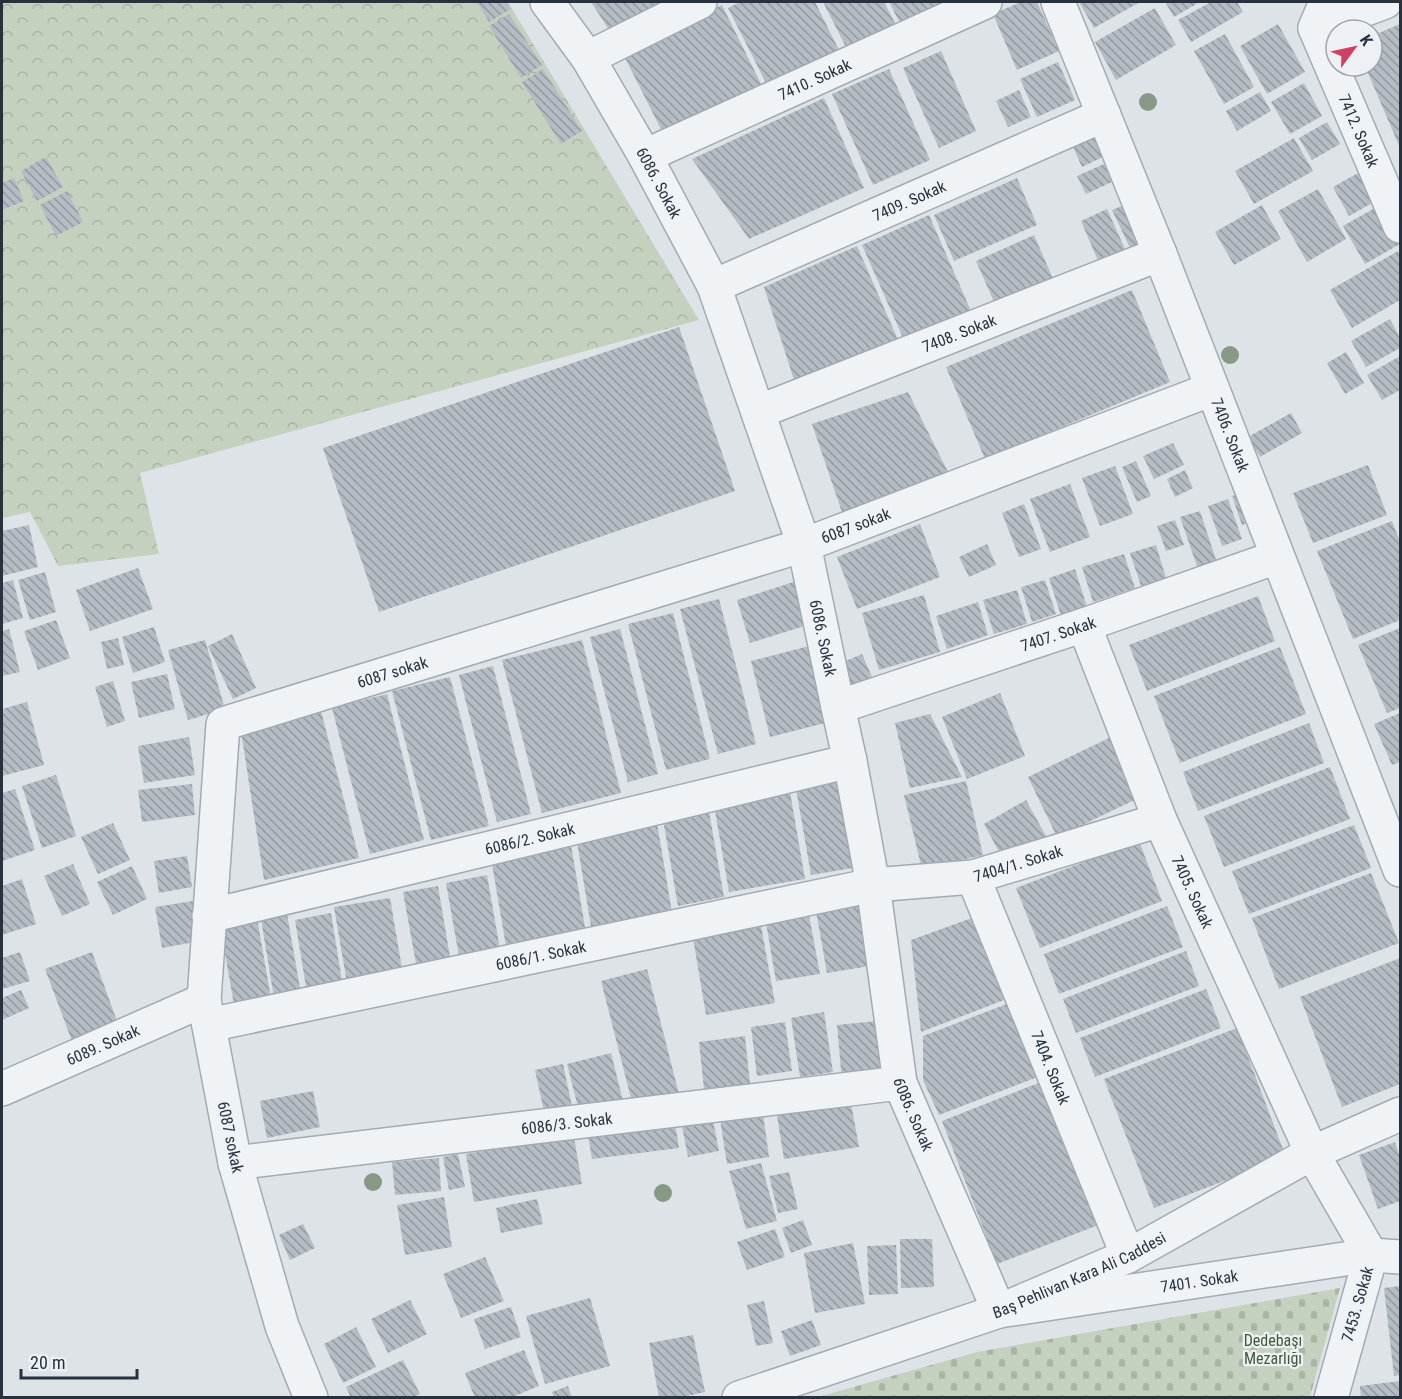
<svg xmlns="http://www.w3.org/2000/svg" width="1402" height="1399" font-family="'Roboto Condensed',sans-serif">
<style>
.forest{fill:url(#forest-crowns)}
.cemetery{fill:url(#cemetery-stones)}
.building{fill:url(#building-back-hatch)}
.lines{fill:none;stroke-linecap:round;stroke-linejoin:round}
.minor-casing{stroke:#a3aab2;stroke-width:36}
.minor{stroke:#f0f3f6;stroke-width:33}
.tree{fill:#879885}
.labels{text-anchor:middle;stroke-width:4.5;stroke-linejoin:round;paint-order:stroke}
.street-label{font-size:16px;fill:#27323e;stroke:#edf1f5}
.park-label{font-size:16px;fill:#3f5a34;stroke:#edf1f5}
</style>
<defs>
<pattern id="forest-crowns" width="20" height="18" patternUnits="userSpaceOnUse" patternTransform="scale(1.5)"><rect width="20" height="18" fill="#c5d1bf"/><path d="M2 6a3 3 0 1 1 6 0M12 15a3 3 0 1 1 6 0" fill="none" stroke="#a9b4a5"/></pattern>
<pattern id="cemetery-stones" width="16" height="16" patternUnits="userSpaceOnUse" patternTransform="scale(1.5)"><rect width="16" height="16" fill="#c5d1bf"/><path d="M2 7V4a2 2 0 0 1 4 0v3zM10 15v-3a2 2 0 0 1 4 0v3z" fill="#a9b4a5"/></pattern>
<pattern id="building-back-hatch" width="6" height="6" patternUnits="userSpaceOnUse" patternTransform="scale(1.5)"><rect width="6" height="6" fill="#b5bcc4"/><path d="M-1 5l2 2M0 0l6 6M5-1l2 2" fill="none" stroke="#9399a1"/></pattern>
</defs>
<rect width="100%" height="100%" fill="#dee3e8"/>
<path class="forest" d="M2,2H508L699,320L140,473L159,554L58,566L30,512L2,518Z"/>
<path class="cemetery" d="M1340,1288L1310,1397H818L977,1352Z"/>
<path class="building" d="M477,2H506L511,9L489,22Z
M591,2H679L615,39Z
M740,2H815L841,54L769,89L728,8Z
M823,2H884L896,25L847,49Z
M889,2H944V3L901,25Z
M1021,2H1037L1059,51L1017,70L993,14Z
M1079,2H1140L1094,28Z
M1165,2H1200L1174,17Z
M1211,2H1237L1243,12L1191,42L1178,20Z
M722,5L764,90L666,139L623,54Z
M1155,8L1176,45L1116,80L1095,42Z
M509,14L542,65L521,78L489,26Z
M1278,24L1305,72L1267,94L1240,46Z
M1400,24V148L1365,66H1372V36Z
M1225,34L1254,87L1224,104L1194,51Z
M941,51L976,131L939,148L903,68Z
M1058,62L1075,100L1037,117L1020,79Z
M543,69L582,131L561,144L522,82Z
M889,69L930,160L873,185L832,94Z
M1304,83L1322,116L1290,134L1271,102Z
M1019,90L1031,117L1008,127L996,101Z
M1260,92L1271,111L1237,131L1226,111Z
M824,98L864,188L749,239L692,159Z
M1327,122L1340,144L1312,160L1299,138Z
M1095,129L1107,155L1082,167L1070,140Z
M1294,138L1313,171L1254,204L1235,171Z
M46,157L63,187L37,201L21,171Z
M1104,164L1112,182L1086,194L1077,176Z
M1367,168L1383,197L1349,216L1333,187Z
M14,178L24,201L2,210V183Z
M1017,178L1037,225L954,261L934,215Z
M1318,189L1346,239L1307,262L1278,211Z
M67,191L83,222L56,236L40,205Z
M1131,202L1150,244L1132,252L1112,210Z
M1262,205L1281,239L1234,265L1215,232Z
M1380,205L1400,241V244L1365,264L1343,226Z
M1107,209L1129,258L1102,270L1081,221Z
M929,215L971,311L904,340L862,245Z
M1034,235L1057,288L999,313L976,261Z
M857,246L899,342L796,386L764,287Z
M1398,251L1400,255V300L1352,328L1330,290Z
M1132,290L1170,382L985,459L946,367Z
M1390,319L1400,338V348L1366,367L1351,341Z
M679,327L735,491L379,612L323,448Z
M1346,352L1364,383L1345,394L1327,363Z
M1400,356V390L1382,400L1367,375Z
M908,392L949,474L843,515L812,424Z
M1291,413L1302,433L1260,457L1248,437Z
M1173,443L1184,465L1154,479L1143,456Z
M1136,461L1151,496L1137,502L1122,467Z
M1368,465L1387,515L1313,543L1293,493Z
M1115,466L1133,514L1100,526L1082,478Z
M1185,470L1193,488L1175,497L1167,479Z
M1070,484L1090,537L1050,552L1030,499Z
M1247,491L1257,520L1242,525L1232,496Z
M1228,499L1242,539L1222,546L1208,506Z
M1024,504L1041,549L1019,557L1002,513Z
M1200,511L1218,566L1199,572L1180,517Z
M1175,520L1184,545L1166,551L1157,526Z
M1392,521L1400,542V620L1353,639L1317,551Z
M920,524L940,577L857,609L837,557Z
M29,525L38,567L2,576V531Z
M987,544L996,565L969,577L959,557Z
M1156,545L1166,578L1141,586L1130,553Z
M1124,554L1135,588L1093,602L1082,567Z
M138,568L153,609L90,631L76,590Z
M1075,569L1087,607L1061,616L1049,578Z
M45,572L56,612L30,620L18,580Z
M13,580L23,618L2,624V583Z
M800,580L814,623L750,643L737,600Z
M1045,580L1056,614L1032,622L1021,587Z
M1017,590L1027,624L994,634L983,600Z
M924,595L940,652L879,670L862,613Z
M1258,596L1275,641L1147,691L1129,645Z
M719,599L756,744L718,754L680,609Z
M978,602L988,635L947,649L936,616Z
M673,613L710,759L666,770L628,624Z
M56,620L70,658L38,670L24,631Z
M154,627L165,662L133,673L122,637Z
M1400,628V708L1387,713L1358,645Z
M9,629L20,672L2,676V631Z
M620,629L658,774L628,782L590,637Z
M232,634L256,688L233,699L208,646Z
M118,638L124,665L107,669L101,642Z
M205,640L225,709L188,720L168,650Z
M582,640L621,793L542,813L502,660Z
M813,645L833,721L770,737L751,661Z
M1280,647L1306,714L1180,763L1154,696Z
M862,654L875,684L847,696L834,666Z
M493,666L531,814L497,822L459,675Z
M167,674L175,709L139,718L131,682Z
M450,677L489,826L431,840L392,691Z
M113,681L125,721L107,727L95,687Z
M1000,693L1025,756L967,779L942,717Z
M387,694L424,840L370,854L332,708Z
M27,702L44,765L2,776V709Z
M321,711L359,858L264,880L241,731Z
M1400,713V762L1392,765L1374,724Z
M930,714L962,777L910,788L895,723Z
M1309,723L1324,763L1198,811L1183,772Z
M189,737L195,775L144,783L138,746Z
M1111,737L1141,797L1057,837L1028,777Z
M1330,767L1350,819L1224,867L1204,816Z
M56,775L76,836L42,848L22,786Z
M843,775L859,867L811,875L795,783Z
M966,781L983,855L922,869L904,795Z
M192,784L195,815L142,822L138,790Z
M15,789L35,850L2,861V793Z
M790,792L805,879L729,892L714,805Z
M1026,800L1047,838L1004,861L984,824Z
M708,806L724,897L678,906L662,814Z
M113,823L130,860L98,874L81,837Z
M657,823L673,918L592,932L576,836Z
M1354,825L1371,868L1249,914L1232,871Z
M1139,841L1162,901L1040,948L1016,888Z
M571,845L587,939L507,952L491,858Z
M187,856L192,887L159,893L154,861Z
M73,864L90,904L62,916L44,876Z
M132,866L147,899L113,915L97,882Z
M1371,873L1399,943L1279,989L1252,918Z
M487,875L501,955L460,962L446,883Z
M22,879L36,924L2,935V886Z
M438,886L451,963L417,969L403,892Z
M390,898L403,974L347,983L334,907Z
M193,901L200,941L162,948L155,907Z
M859,904L870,966L827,973L816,911Z
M1167,906L1183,947L1059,994L1044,954Z
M808,910L820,974L776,981L765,917Z
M331,913L343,987L307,993L295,920Z
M287,914L301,994L274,998L261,919Z
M980,915L1012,997L921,1032L911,940Z
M257,918L271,998L234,1005L220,924Z
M760,920L775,1003L706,1015L692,932Z
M1186,951L1199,986L1076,1033L1063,999Z
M20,952L30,981L2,989V958Z
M92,952L118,1024L72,1041L45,969Z
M1400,958V1084L1342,1107L1300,997Z
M647,969L679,1094L633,1106L601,981Z
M1206,989L1221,1028L1095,1077L1080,1038Z
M21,990L29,1008L2,1020V998Z
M1012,1002L1040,1076L939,1115L923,1080V1036Z
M824,1012L833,1072L800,1077L791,1018Z
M877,1021L882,1076L842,1080L837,1025Z
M785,1022L792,1071L757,1076L751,1027Z
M1237,1028L1286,1157L1154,1208L1104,1079Z
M745,1036L751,1093L705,1098L699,1042Z
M611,1053L624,1105L580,1115L567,1064Z
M563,1064L573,1111L545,1116L535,1070Z
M1046,1080L1101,1224L997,1264L942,1121Z
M313,1091L320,1127L267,1138L260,1101Z
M850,1098L859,1147L784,1159L776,1110Z
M763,1114L769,1157L727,1164L720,1120Z
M712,1115L719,1151L688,1157L681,1121Z
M675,1123L679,1148L592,1159L588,1135Z
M574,1137L582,1184L474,1202L466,1154Z
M1395,1142L1400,1157V1201L1378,1209L1359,1155Z
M458,1154L465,1187L449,1190L443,1157Z
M439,1158L441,1191L395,1195L392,1162Z
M761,1163L777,1221L746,1229L729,1171Z
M789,1172L798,1209L778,1213L769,1176Z
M444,1197L452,1247L405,1255L397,1205Z
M537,1199L543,1224L501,1233L496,1208Z
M803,1220L812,1245L791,1253L782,1228Z
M303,1224L315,1248L290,1260L279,1235Z
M775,1229L785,1257L747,1270L737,1242Z
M900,1239H932L934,1287L901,1288Z
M853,1243L865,1304L815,1313L804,1253Z
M896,1245L898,1294L869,1295L867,1246Z
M485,1257L504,1301L461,1318L443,1274Z
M1400,1286V1375L1394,1376L1384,1288Z
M590,1298L610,1366L545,1384L526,1316Z
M410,1300L427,1334L388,1353L371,1319Z
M764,1301L773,1343L756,1346L747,1305Z
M511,1307L521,1337L485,1349L474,1319Z
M812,1320L821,1345L790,1356L781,1331Z
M356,1327L376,1367L343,1383L324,1344Z
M693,1335L705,1392L678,1398H659L649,1343Z
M524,1350L539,1386L510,1398H475L465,1373Z
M403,1360L420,1394L416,1396V1398H351L346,1387Z
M1400,1381V1398H1361L1360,1386Z
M568,1386L572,1398H554L552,1392Z"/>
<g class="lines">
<defs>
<g id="minor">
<path id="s1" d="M547,2L588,58L645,156L714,286L804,545L838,707L850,761L873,885L900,1083L999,1311L1371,1255L1400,1257"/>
<path id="s2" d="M1058,2L1160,254L1400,870"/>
<path id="s3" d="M1326,2L1315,28L1400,226"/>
<path d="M1315,28L1385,2"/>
<path d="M588,58L700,2"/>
<path id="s4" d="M645,156L985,2"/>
<path id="s5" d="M714,286L1104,115"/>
<path id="s6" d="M758,412L1160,254"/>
<path id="s7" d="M1084,625L1160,820L1312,1153L1371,1255L1331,1398"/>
<path id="s8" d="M838,707L1084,625L1277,557"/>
<path id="s9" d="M973,877L1128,1256"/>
<path id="s10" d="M209,916L850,761"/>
<path id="s11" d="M209,1025L873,885L973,877L1160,820"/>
<path id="s12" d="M2,1089L204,1000"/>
<path id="s13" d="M235,1163L900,1083"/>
<path id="s14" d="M311,1398L282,1326L235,1163L204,1000L223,724L804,545L1212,389"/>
<path id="s15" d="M739,1398L999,1311L1128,1256L1312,1153L1400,1114"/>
</g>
</defs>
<use href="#minor" class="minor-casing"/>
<use href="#minor" class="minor"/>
</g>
<g class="tree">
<circle cx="1148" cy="102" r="9"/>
<circle cx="1230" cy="355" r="9"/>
<circle cx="373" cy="1182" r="9"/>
<circle cx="663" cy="1193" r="9"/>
</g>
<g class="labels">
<g class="street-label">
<text dy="6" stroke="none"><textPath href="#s4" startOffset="186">7410. Sokak</textPath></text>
<text dy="6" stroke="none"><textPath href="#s3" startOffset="140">7412. Sokak</textPath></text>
<text dy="6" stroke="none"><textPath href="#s1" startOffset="213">6086. Sokak</textPath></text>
<text dy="6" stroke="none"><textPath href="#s5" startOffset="213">7409. Sokak</textPath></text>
<text dy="6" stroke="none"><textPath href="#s6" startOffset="216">7408. Sokak</textPath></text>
<text dy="6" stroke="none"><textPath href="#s2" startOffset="466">7406. Sokak</textPath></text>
<text dy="6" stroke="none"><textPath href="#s14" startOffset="1353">6087 sokak</textPath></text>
<text dy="6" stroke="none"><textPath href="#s8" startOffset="232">7407. Sokak</textPath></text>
<text dy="6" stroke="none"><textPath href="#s1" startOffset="699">6086. Sokak</textPath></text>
<text dy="6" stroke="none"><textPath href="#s14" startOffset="867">6087 sokak</textPath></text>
<text dy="6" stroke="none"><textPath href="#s10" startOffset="330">6086/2. Sokak</textPath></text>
<text dy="6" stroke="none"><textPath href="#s11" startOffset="826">7404/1. Sokak</textPath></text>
<text dy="6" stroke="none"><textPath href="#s7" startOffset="288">7405. Sokak</textPath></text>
<text dy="6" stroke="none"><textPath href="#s11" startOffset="339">6086/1. Sokak</textPath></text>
<text dy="6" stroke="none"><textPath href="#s12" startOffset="110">6089. Sokak</textPath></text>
<text dy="6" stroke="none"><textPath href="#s9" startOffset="206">7404. Sokak</textPath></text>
<text dy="6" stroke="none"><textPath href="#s1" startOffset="1185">6086. Sokak</textPath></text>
<text dy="6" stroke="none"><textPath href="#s13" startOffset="334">6086/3. Sokak</textPath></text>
<text transform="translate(231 1137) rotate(78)" y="6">6087 sokak</text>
<text dy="6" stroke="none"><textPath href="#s15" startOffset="362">Baş Pehlivan Kara Ali Caddesi</textPath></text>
<text dy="6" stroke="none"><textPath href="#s1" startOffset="1602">7401. Sokak</textPath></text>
<text transform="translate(1357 1304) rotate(-74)" y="6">7453. Sokak</text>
</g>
<g class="park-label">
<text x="1273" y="1346">Dedebaşı<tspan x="1273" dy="18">Mezarlığı</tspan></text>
</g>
</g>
<rect width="1402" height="1399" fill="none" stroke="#27323e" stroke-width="6"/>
<g transform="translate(1354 48) rotate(57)"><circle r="28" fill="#edf1f5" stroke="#9ea5ac" stroke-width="1.5"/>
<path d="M0-4.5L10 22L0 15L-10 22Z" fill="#ce4165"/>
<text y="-9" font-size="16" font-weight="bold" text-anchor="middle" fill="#27323e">K</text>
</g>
<path d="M21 1369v9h116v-9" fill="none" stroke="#27323e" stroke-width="3"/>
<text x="30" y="1369" font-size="18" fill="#27323e" stroke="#edf1f5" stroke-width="4.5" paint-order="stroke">20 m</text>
</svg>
